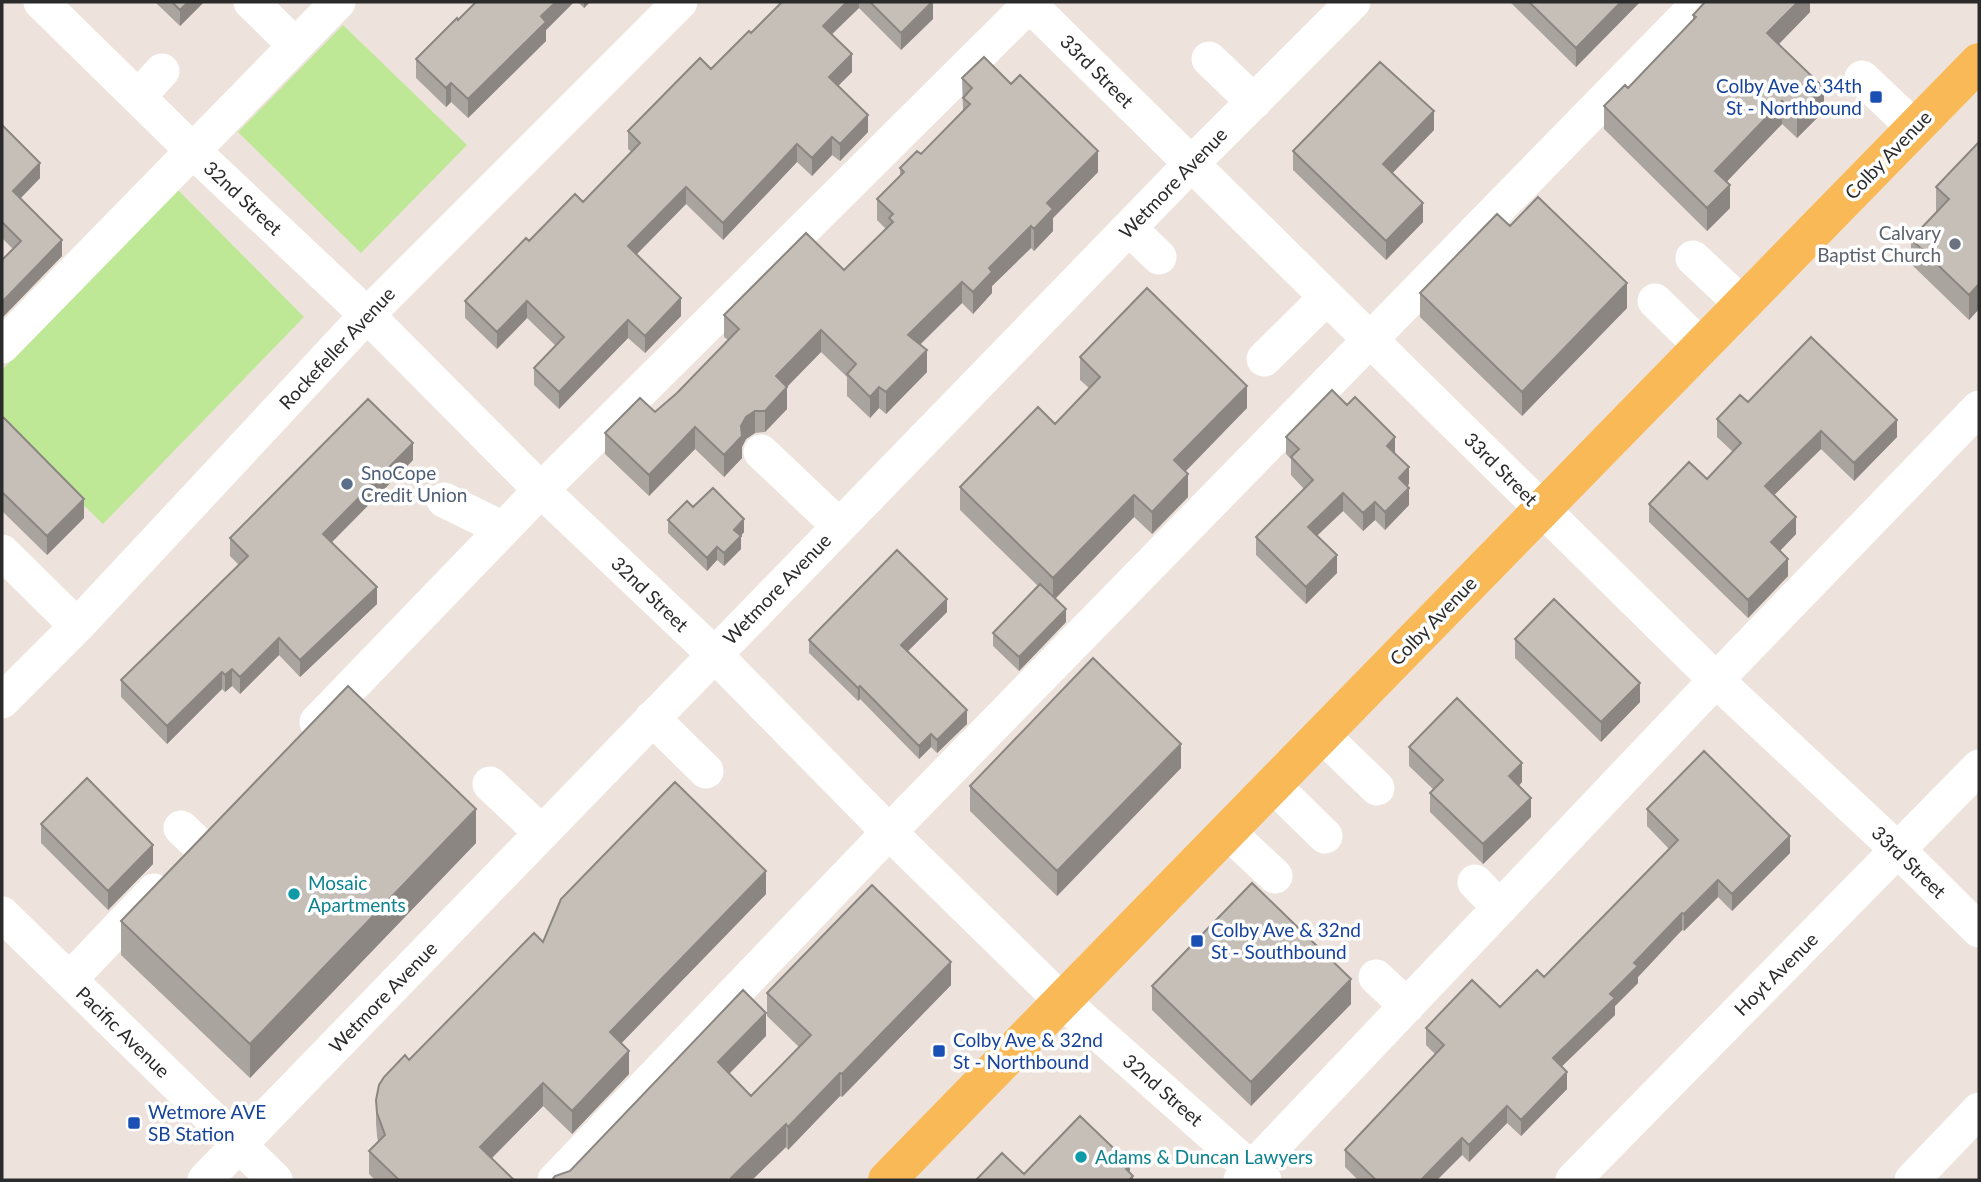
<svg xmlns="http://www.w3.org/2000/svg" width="1981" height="1182" font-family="Lato,sans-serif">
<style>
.green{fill:#bee796}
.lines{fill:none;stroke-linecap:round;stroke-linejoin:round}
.minor{stroke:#fff;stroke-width:35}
.major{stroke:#f8b956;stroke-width:38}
.wall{fill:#aaa49e}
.shaded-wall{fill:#8b8681}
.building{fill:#c6bfb8;stroke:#8b8681;stroke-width:2}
.transit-dot{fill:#1a4fb4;stroke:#fff;stroke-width:2.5}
.worship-dot{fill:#6b7280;stroke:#fff;stroke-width:2.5}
.service-dot{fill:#5c6f8a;stroke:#fff;stroke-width:2.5}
.culture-dot{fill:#0f9aa8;stroke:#fff;stroke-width:2.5}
.labels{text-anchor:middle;stroke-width:7;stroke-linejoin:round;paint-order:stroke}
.street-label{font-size:19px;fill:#2b2b2b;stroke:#fff}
.transit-label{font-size:19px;fill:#164399;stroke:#fff;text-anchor:start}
.worship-label{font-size:19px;fill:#5b616d;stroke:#fff;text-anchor:end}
.service-label{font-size:19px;fill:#4e5e75;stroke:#fff;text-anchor:start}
.culture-label{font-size:19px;fill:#0d838f;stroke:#fff;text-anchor:start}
</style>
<rect width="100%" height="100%" fill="#ede3dc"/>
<path class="green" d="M343,25L467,145L361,253L238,132Z
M178,190L304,317L103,524L2,426V370Z"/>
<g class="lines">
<path class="minor" d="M41,2L193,151L367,315L541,490L714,654L889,832L1063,1002L1264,1180
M251,2L295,45
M1027,2L1716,680L1898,850L1979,930
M1209,59L1254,102
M1862,78L1915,128
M138,97L162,71
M1129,228L1159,257
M1693,258L1742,304
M1655,301L1701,346
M2,346L338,2
M1264,359L1327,297
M761,452L839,526
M444,500L503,529
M2,552L77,626
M2,701L77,626L367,315L680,2
M652,718L706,771
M317,722L541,490L1032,2
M1322,735L1377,788
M490,784L542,833
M1274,786L1325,836
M181,828L199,845
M1228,832L1275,876
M1475,882L1500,908
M2,914L275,1180
M1376,977L1407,1006
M70,979L154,891
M205,1180L1191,164L1353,2
M555,1180L889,832L1700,2
M1241,1180L1716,680L1979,408
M1573,1180L1979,767
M1912,1180L1979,1110"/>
<path class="major" d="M887,1180L1979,62"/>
</g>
<path class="wall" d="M155,2H204L180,26Z
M476,2H574L546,30V41L468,118L451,102L446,107L416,78V59L458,20Z
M578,2H590L584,8Z
M782,2H933V19L901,50L859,8L831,34L852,72L838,86L868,132L840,161L832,155L812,176L797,162L723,240L686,204L637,254L681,316L645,353L628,338L559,409L534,385V368L556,346L527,318L497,349L465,318V301L529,241L583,202L632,152L628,149V131L711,69L751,33Z
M1510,2H1640L1576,67Z
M1810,2V12L1779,44L1824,111L1797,138L1782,124L1726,182L1730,208L1707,231L1604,129V106L1628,88L1693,21V15Z
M962,78L1098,172L1053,218V231L1034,251L1031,248L992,286V293L973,314L962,303L920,345L927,372L886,414L879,408L870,418L847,396V377L821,352L787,387V409L765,432L755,433L746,439L742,447V458L724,477L695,449L649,496L605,454V433L655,412L677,393L728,340L724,337V315L844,270L886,229L877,220V199L900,175V168L921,154L963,111Z
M2,125L40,178L20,199L62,256L2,318V260L13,249L2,238Z
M1434,130L1392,173L1423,222L1386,260L1293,170V151Z
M1979,142V309L1969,320L1911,264V239L1937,212L1936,211V187Z
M1420,293L1627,308L1522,416L1420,317Z
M1080,357L1247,408L1185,472L1188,497L1152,534L1134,517L1055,599L1066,622L1019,671L993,646V633L1038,586L960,510V487L1055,424L1089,388L1080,380Z
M1748,402L1897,437L1854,481L1821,449L1774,495L1796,534L1780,551L1788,576L1748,618L1649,522V504L1707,479L1733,452L1717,437V419Z
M2,416L84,518L47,555L2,511Z
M1286,437L1395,453L1409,484L1407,486L1409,505L1385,530L1375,520L1363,531L1343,511L1317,536L1337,573L1306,604L1256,555V537L1304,489L1291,475V459L1286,454Z
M413,460L332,542L377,604L300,677L279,655L240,694L232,686L225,692L222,689L167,744L121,697V680L239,565L230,556V538Z
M693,507L744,532L741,536V549L724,566L717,560L707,571L668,533V520Z
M947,612L908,651L967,724L937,753L931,747L919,759L860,699L858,701L809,653V640Z
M1515,639L1640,702L1601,742L1515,658Z
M1409,747L1522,782L1519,786L1531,817L1483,864L1430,812V793L1433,789L1409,766Z
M1181,768L1057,896L970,811V786Z
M1647,809L1790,853L1732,911L1718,897L1684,931L1682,930L1638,977V983L1615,1006V1015L1561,1067L1567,1089L1521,1136L1507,1123L1469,1162L1462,1155L1437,1180H1358L1345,1167V1150L1435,1054L1426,1045V1028L1500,1007L1544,977L1669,849L1647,826Z
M41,824L153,864L108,910L41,843Z
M476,843L250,1078L121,955V921Z
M766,894L621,1043L629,1074L572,1134L543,1106L492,1158L514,1180H375L369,1174V1151L378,1141L377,1136L376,1123V1100L409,1060L543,942Z
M951,985L842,1097L840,1096L788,1150L786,1147L752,1180H552L570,1171L766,1036L729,1074L751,1096L799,1047L767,1016V993Z
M1152,986L1351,1004L1251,1106L1152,1010Z"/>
<path class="shaded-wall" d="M188,2H204L180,26V10Z
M556,2H574L546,30V41L468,118V99L541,16Z
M584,2H590L584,8Z
M847,2H859V8L823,43V26Z
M933,2V19L901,50V33Z
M1621,2H1640L1576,67V48Z
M1798,2H1810V12L1767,56V33Z
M852,54V72L829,95V77Z
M451,83V102L446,107V88Z
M1824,88V111L1797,138V115Z
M1782,101V124L1715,194V171Z
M1434,111V130L1383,183V164Z
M868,115V132L840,161V144Z
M832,137V155L812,176V158Z
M797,144V162L723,240V223Z
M1098,151V172L1053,218V231L1034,251V229L1047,203Z
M40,163V178L13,206V191Z
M1730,185V208L1707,231V208Z
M686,187V204L628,263V246Z
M1423,203V222L1386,260V241Z
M1031,226V248L992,286V293L973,314V292L989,268Z
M62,240V256L2,318V302Z
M962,282V303L908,356V335Z
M1627,283V308L1522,416V392Z
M1979,284V309L1969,320V295Z
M681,298V316L645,353V336Z
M527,301V318L497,349V332Z
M628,320V338L559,409V392Z
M821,330V352L776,398V376Z
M927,350V372L886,414V392Z
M1247,386V408L1174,483V460Z
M787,387V409L765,432V411Z
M879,387V408L870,418V397Z
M755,411V433L746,439L742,447V458L724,477V455L746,417Z
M1897,420V437L1854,481V463Z
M695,427V449L649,496V475Z
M1821,431V449L1765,504V486Z
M1395,437V455L1387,446Z
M413,443V460L323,551V534Z
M1409,467V484L1399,495V478Z
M1188,474V497L1152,534V512Z
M1409,488V505L1385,530V512Z
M1343,493V511L1308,544V527Z
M1134,495V517L1053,601V578Z
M84,499V518L47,555V536Z
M1375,502V520L1363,531V513Z
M1796,517V534L1771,560V542Z
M744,519V532L734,543V530Z
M741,536V549L724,566V553Z
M717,547V560L707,571V558Z
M1337,555V573L1306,604V587Z
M1788,559V576L1748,618V600Z
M377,587V604L300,677V660Z
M947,599V612L901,658V645Z
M1066,609V622L1019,671V657Z
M279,638V655L240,694V677Z
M232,669V686L225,692V675Z
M222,672V689L167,744V726Z
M1640,683V702L1601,742V722Z
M860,686V699L858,701V688Z
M967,710V724L937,753V740Z
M931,734V747L919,759V746Z
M1181,744V768L1057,896V871Z
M1522,763V782L1509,796V776Z
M1531,798V817L1483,864V844Z
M476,809V843L250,1078V1044Z
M1790,836V853L1732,911V894Z
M153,845V864L108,910V891Z
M766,871V894L610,1055V1032Z
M1718,880V897L1684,931V914Z
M1682,913V930L1638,977V983L1615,1006V1015L1553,1075V1058L1610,994L1634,963Z
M951,962V985L842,1097V1074Z
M1351,979V1004L1251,1106V1082Z
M766,1013V1036L718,1085V1062Z
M629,1051V1074L572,1134V1111Z
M1567,1072V1089L1521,1136V1120Z
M840,1073V1096L788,1150V1127Z
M543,1083V1106L480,1170V1147Z
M1507,1106V1123L1469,1162V1145Z
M786,1124V1147L752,1180H731V1178Z
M1462,1138V1155L1437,1180H1421Z
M1130,1164V1179L1133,1176V1180H1126V1169Z"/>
<path class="building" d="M172,2H188L180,10Z
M476,2H556L541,16L546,22L468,99L451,83L446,88L416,59L457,18L458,20Z
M782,2H847L823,26L852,54L829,77L868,115L840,144L832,137L812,158L797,144L723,223L686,187L628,246L681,298L645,336L628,320L559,392L534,368L564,337L527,301L497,332L465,301L526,238L529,241L575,194L583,202L640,143L628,131L700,58L711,69L749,31L751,33Z
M870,2H932L901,33Z
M1529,2H1621L1576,48Z
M1705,2H1798L1767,33L1824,88L1797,115L1782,101L1715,171L1730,185L1707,208L1604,106L1625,85L1628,88L1696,17L1693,15Z
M984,57L1011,84L1020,75L1098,151L1047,203L1053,209L1034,229L1031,226L989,268L992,272L973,292L962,282L908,335L927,350L886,392L879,387L870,397L847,374L856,364L821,330L776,376L787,387L765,411H755L746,417L741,426L742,436L724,455L695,427L649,475L605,433L640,398L655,412L677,393L739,329L724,315L806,233L844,270L893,222L889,218L893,214L877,199L904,172L900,168L917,151L921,154L970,104L963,98L972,88L962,78Z
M1380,62L1434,111L1383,164L1423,203L1386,241L1293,151Z
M2,125L40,163L13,191L62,240L2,302V260L21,241L2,222Z
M1979,142V284L1969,295L1911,239L1949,199L1936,187Z
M1538,197L1627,283L1522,392L1420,293L1497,214L1510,226Z
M1147,288L1247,386L1174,460L1188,474L1152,512L1134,495L1053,578L960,487L1038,407L1055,424L1100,377L1080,357Z
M1811,337L1897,420L1854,463L1821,431L1765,486L1796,517L1771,542L1788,559L1748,600L1649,504L1689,462L1707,479L1741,443L1717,419L1740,395L1748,402Z
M1332,390L1347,405L1355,397L1395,437L1387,446L1409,467L1399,478L1409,488L1385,512L1375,502L1363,513L1343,493L1308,527L1337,555L1306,587L1256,537L1313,480L1291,457L1299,449L1286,437Z
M368,399L413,443L323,534L377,587L300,660L279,638L240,677L232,669L225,675L222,672L167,726L121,680L248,556L230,538Z
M2,416L84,499L47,536L2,492Z
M713,488L744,519L734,530L741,536L724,553L717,547L707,558L668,520L687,501L693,507Z
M897,550L947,599L901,645L967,710L937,740L931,734L919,746L860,686L858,688L809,640Z
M1040,584L1066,609L1019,657L993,633Z
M1554,599L1640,683L1601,722L1515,639Z
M1093,658L1181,744L1057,871L970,786Z
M348,686L476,809L250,1044L121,921Z
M1457,698L1522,763L1509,776L1531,798L1483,844L1430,793L1443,780L1409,747Z
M1704,751L1790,836L1732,894L1718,880L1684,914L1682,913L1634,963L1638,966L1610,994L1615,998L1553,1058L1567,1072L1521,1120L1507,1106L1469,1145L1462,1138L1421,1180H1376L1345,1150L1444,1045L1426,1028L1472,980L1500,1007L1537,970L1544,977L1678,840L1647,809Z
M87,778L153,845L108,891L41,824Z
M675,782L766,871L610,1032L629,1051L572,1111L543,1083L480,1147L514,1180H399L369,1151L385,1135L377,1113L376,1100L379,1085L384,1077L405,1055L409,1060L534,933L543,942L561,899Z
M1252,883L1351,979L1251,1082L1152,986Z
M872,885L951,962L842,1074L840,1073L788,1127L786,1124L731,1178L733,1180H552L555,1176L570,1171L743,990L766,1013L718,1062L751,1096L811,1035L767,993Z
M1080,1116L1130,1164L1126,1169L1133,1176L1129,1180H976L1002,1153L1024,1174Z"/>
<g class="transit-dot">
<rect x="1869" y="90" width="14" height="14" rx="3.5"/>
<rect x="1190" y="934" width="14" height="14" rx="3.5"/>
<rect x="932" y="1044" width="14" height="14" rx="3.5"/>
<rect x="127" y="1116" width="14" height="14" rx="3.5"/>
</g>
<circle class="worship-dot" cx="1955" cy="244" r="7"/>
<circle class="service-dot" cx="347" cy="484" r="7"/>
<g class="culture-dot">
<circle cx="294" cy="894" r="7"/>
<circle cx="1081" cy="1157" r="7"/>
</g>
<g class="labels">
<g class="street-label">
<text transform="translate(1097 71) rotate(45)" y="7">33rd Street</text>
<text transform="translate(1888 155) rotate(-46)" y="7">Colby Avenue</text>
<text transform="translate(1173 183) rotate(-46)" y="7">Wetmore Avenue</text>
<text transform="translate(243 198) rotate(43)" y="7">32nd Street</text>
<text transform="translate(337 348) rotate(-47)" y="7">Rockefeller Avenue</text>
<text transform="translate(1501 469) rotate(45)" y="7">33rd Street</text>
<text transform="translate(777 589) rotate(-46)" y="7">Wetmore Avenue</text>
<text transform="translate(650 594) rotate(44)" y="7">32nd Street</text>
<text transform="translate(1433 621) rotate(-46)" y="7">Colby Avenue</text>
<text transform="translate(1909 862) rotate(44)" y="7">33rd Street</text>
<text transform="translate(1776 974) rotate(-45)" y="7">Hoyt Avenue</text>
<text transform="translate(383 997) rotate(-46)" y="7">Wetmore Avenue</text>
<text transform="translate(123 1032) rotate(44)" y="7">Pacific Avenue</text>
<text transform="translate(1163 1090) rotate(41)" y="7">32nd Street</text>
</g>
<g class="transit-label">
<text x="1862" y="93" text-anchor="end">Colby Ave &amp; 34th<tspan x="1862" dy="22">St - Northbound</tspan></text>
<text x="1211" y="937">Colby Ave &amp; 32nd<tspan x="1211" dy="22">St - Southbound</tspan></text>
<text x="953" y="1047">Colby Ave &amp; 32nd<tspan x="953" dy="22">St - Northbound</tspan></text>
<text x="148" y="1119">Wetmore AVE<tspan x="148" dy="22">SB Station</tspan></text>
</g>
<g class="worship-label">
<text x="1941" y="240">Calvary<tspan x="1941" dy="22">Baptist Church</tspan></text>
</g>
<g class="service-label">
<text x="361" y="480">SnoCope<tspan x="361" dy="22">Credit Union</tspan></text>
</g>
<g class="culture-label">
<text x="308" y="890">Mosaic<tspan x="308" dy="22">Apartments</tspan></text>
<text x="1095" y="1164">Adams &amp; Duncan Lawyers</text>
</g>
</g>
<rect width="1981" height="1182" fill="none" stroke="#2b2b2b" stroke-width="7"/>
</svg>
